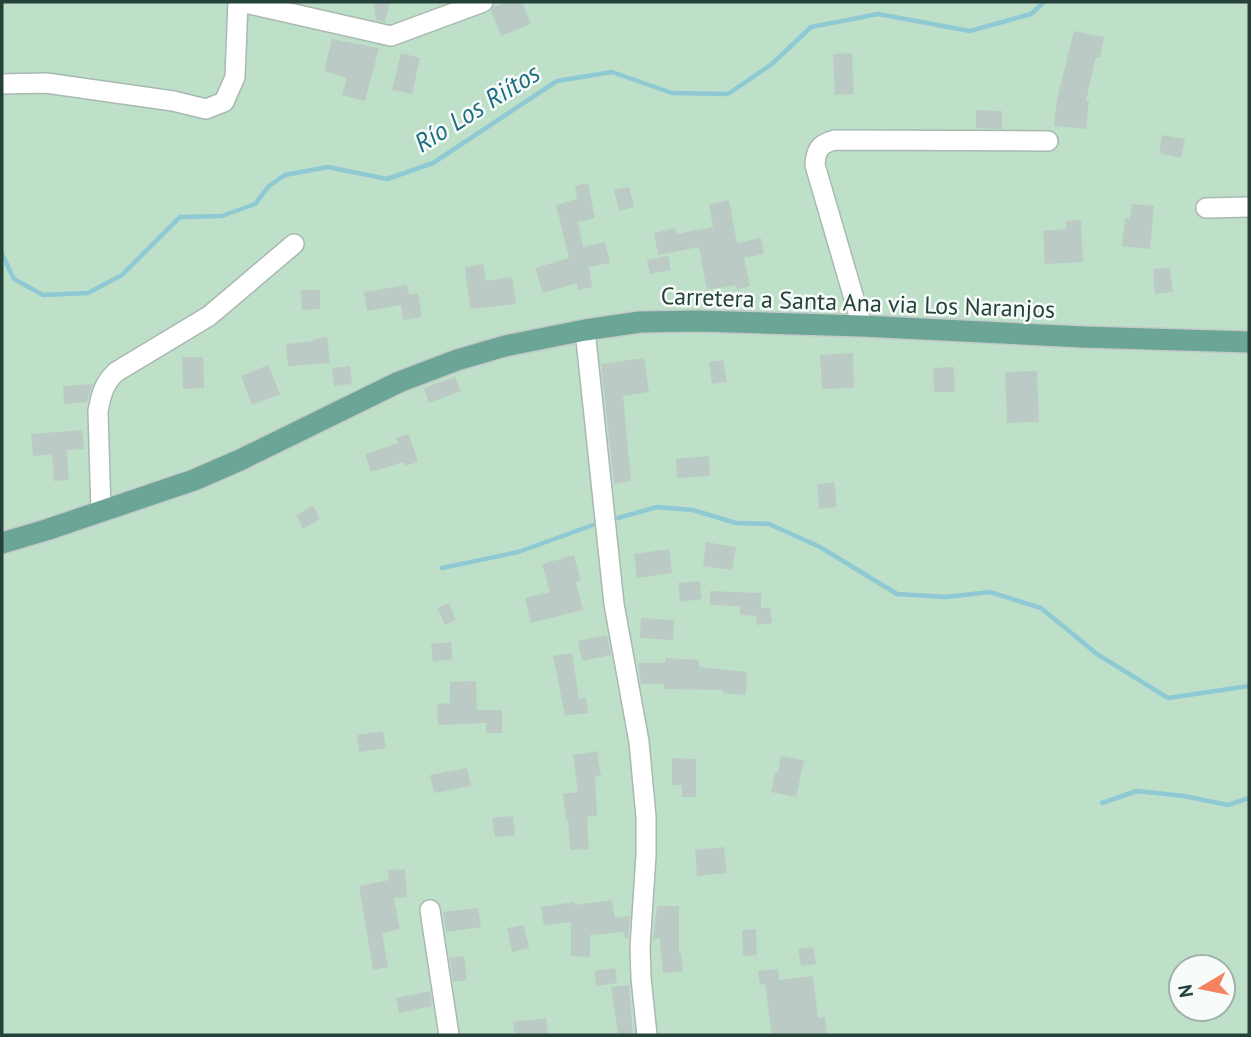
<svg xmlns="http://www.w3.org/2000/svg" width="1251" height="1037" font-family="'PT Sans',sans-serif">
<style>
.green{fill:#bfe0c8;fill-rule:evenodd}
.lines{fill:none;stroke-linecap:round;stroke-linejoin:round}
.stream{stroke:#8ec9d4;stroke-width:4.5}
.building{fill:#bbcac4}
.minor-casing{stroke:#a8b8b2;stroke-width:22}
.major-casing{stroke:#c2cac8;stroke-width:24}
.minor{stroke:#fff;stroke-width:19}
.major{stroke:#6aa596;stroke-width:21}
.labels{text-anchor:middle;stroke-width:5;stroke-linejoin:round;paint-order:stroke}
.street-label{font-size:24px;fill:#24423a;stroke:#f7fbf9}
.water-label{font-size:26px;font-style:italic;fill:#1c6f80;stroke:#f7fbf9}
</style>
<rect width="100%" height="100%" fill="#e6efeb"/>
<path class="green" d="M2,2H1249V1035H2ZM1181,967H1223V1009H1181Z"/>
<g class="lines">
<path class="stream" d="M2,254L14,279L43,295L88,293L122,275L180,217L222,216L255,204L269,186L285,175L328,167L387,179L433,163L557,81L612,72L672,93L728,94L772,64L811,27L878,14L970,31L1031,14L1044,2
M618,518L657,507L693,510L736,523L769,524L820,547L897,594L946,597L990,592L1041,608L1097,654L1168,698L1249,686
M442,568L518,552L593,525
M1102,803L1137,791L1184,796L1228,805L1249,798"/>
</g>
<path class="building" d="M374,2H390L385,22L376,20Z
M507,2H522L531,24L501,36L491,11L494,7Z
M1074,31L1104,37L1100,58L1096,57L1086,101H1089L1086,129L1054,126L1057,100Z
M332,39L379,48L365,101L342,95L347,78L324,71Z
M401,53L420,58L412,94L392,90Z
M852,53L854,94L835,95L833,54Z
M976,110L1002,111V129L976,128Z
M1162,135L1185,139L1181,158L1159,153Z
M588,183L595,218L578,222L583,247L605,242L610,263L589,267L592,287L578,290L577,283L543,293L535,268L569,258L556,205L577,199L575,186Z
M629,187L634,207L619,211L614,190Z
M729,200L737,243L761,238L764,254L744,258L750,286L737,290L736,285L707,290L699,247L658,255L654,233L675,228L676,234L713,227L709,204Z
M1132,204L1154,206L1150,249L1122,246L1125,218L1130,219Z
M1081,220L1083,262L1045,264L1043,231L1066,229V221Z
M668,256L671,270L650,274L647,260Z
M483,264L486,281L512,277L516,304L470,309L465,267Z
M1170,267L1173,292L1155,294L1153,269Z
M407,285L409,295L418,293L422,317L403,320L401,305L367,311L364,292Z
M301,290H320V309L302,310Z
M327,337L330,363L288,366L286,344L313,341V339Z
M853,353L854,388L822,389L820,355Z
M182,357H203L204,388L183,389Z
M644,358L649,392L623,396L631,481L614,484L601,364Z
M723,360L727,382L712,384L709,362Z
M268,365L280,394L252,405L241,376Z
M350,366L352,384L334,386L332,368Z
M954,367L955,392H934L933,368Z
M1037,371L1039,422L1007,423L1005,372Z
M455,377L461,391L429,403L424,388Z
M93,384L87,402L64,404L63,386Z
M82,430L84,449L67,450L69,480L54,481L52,454L33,456L31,434Z
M409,434L418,462L405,466L404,462L371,472L365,454L398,443L396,438Z
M709,456L710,476L677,478L676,459Z
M834,482L837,507L819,509L817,484Z
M313,506L320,519L303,529L296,515Z
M706,542L736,547L732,570L703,566Z
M669,549L672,573L637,578L634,554Z
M574,555L581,581L576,582L583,610L531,623L525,598L550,592L542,564Z
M700,581L702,599L680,602L678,583Z
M710,591L761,593V608L770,607L772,623L757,625L756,616L740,615V606L710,605Z
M449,603L456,620L445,625L437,608Z
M641,618L674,620L673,640L640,638Z
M607,635L611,655L582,661L578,641Z
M451,642L453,659L433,662L431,644Z
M572,653L579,699L586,698L588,713L565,716L553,656Z
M666,658L699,660V667L747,672L746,695L723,693V690L664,689V684H641L638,663H665Z
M476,681L477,710H502V733H486V723L438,725L437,704L450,703V682Z
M383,731L386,748L359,752L357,735Z
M597,751L601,776L595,777L597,816H587L589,849L570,850L568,819L566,820L563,794L578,792L573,755Z
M781,756L804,760L796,797L771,792L775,772L778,773Z
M672,758L696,759V797H682V785H672Z
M467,768L471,786L434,793L430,775Z
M513,816L515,835L495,837L492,818Z
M724,847L727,873L697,876L695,850Z
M405,869L407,897L394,898L400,929L382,933L388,967L373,970L359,886L389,880L388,870Z
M612,900L615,918L630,916L628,938H625L624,932L590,935V957L571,956V922L544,926L541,907L574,902L575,905Z
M657,906H679V953H681L683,971L663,973L660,939H653Z
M478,908L481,927L446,932L443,912Z
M524,925L529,948L512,952L507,928Z
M756,929L757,955L743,956L742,930Z
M813,947L816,964L801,966L798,949Z
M464,956L467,980L453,982L450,958Z
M615,968L617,983L596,986L594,971Z
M778,969L779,980L813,976L818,1018L825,1017L827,1035H772L765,984L760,985L758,971Z
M629,985L633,1035H618L611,987Z
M430,991L432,1006L399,1013L396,998Z
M546,1018L548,1035H515L513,1022Z"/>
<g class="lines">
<defs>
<path id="minor" d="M241,2L391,36L483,2
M2,84L46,83L173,101L206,109L224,102L235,77L238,2
M1206,208L1249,207
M862,326L815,165C816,150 819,144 835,140L1048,141
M585,330L614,604L639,742L646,817V855L640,947L641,978L647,1035
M101,512L98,411C101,395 104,383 116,372L209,316L294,244
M430,910L449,1035"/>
<path id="major" d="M2,543L46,530L194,480L240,460L399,382L457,360L505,346L585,330L640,322L699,321L862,326L1083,337L1249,342"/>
</defs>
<use href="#minor" class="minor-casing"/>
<use href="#major" class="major-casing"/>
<use href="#minor" class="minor"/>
<use href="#major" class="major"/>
</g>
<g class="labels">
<g class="street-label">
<text transform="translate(858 303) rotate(2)" y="8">Carretera a Santa Ana via Los Naranjos</text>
</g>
<g class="water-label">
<text transform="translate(477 108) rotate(-32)" y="9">Río Los Riítos</text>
</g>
</g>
<rect width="1251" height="1037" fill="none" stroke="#24423a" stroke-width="7"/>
<g transform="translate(1202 988) rotate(260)"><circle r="33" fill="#f7fbf9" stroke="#a3b1ad" stroke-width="2"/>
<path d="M0-5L12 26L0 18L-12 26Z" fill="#f4845f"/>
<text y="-10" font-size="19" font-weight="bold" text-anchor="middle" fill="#24423a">N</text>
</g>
</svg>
